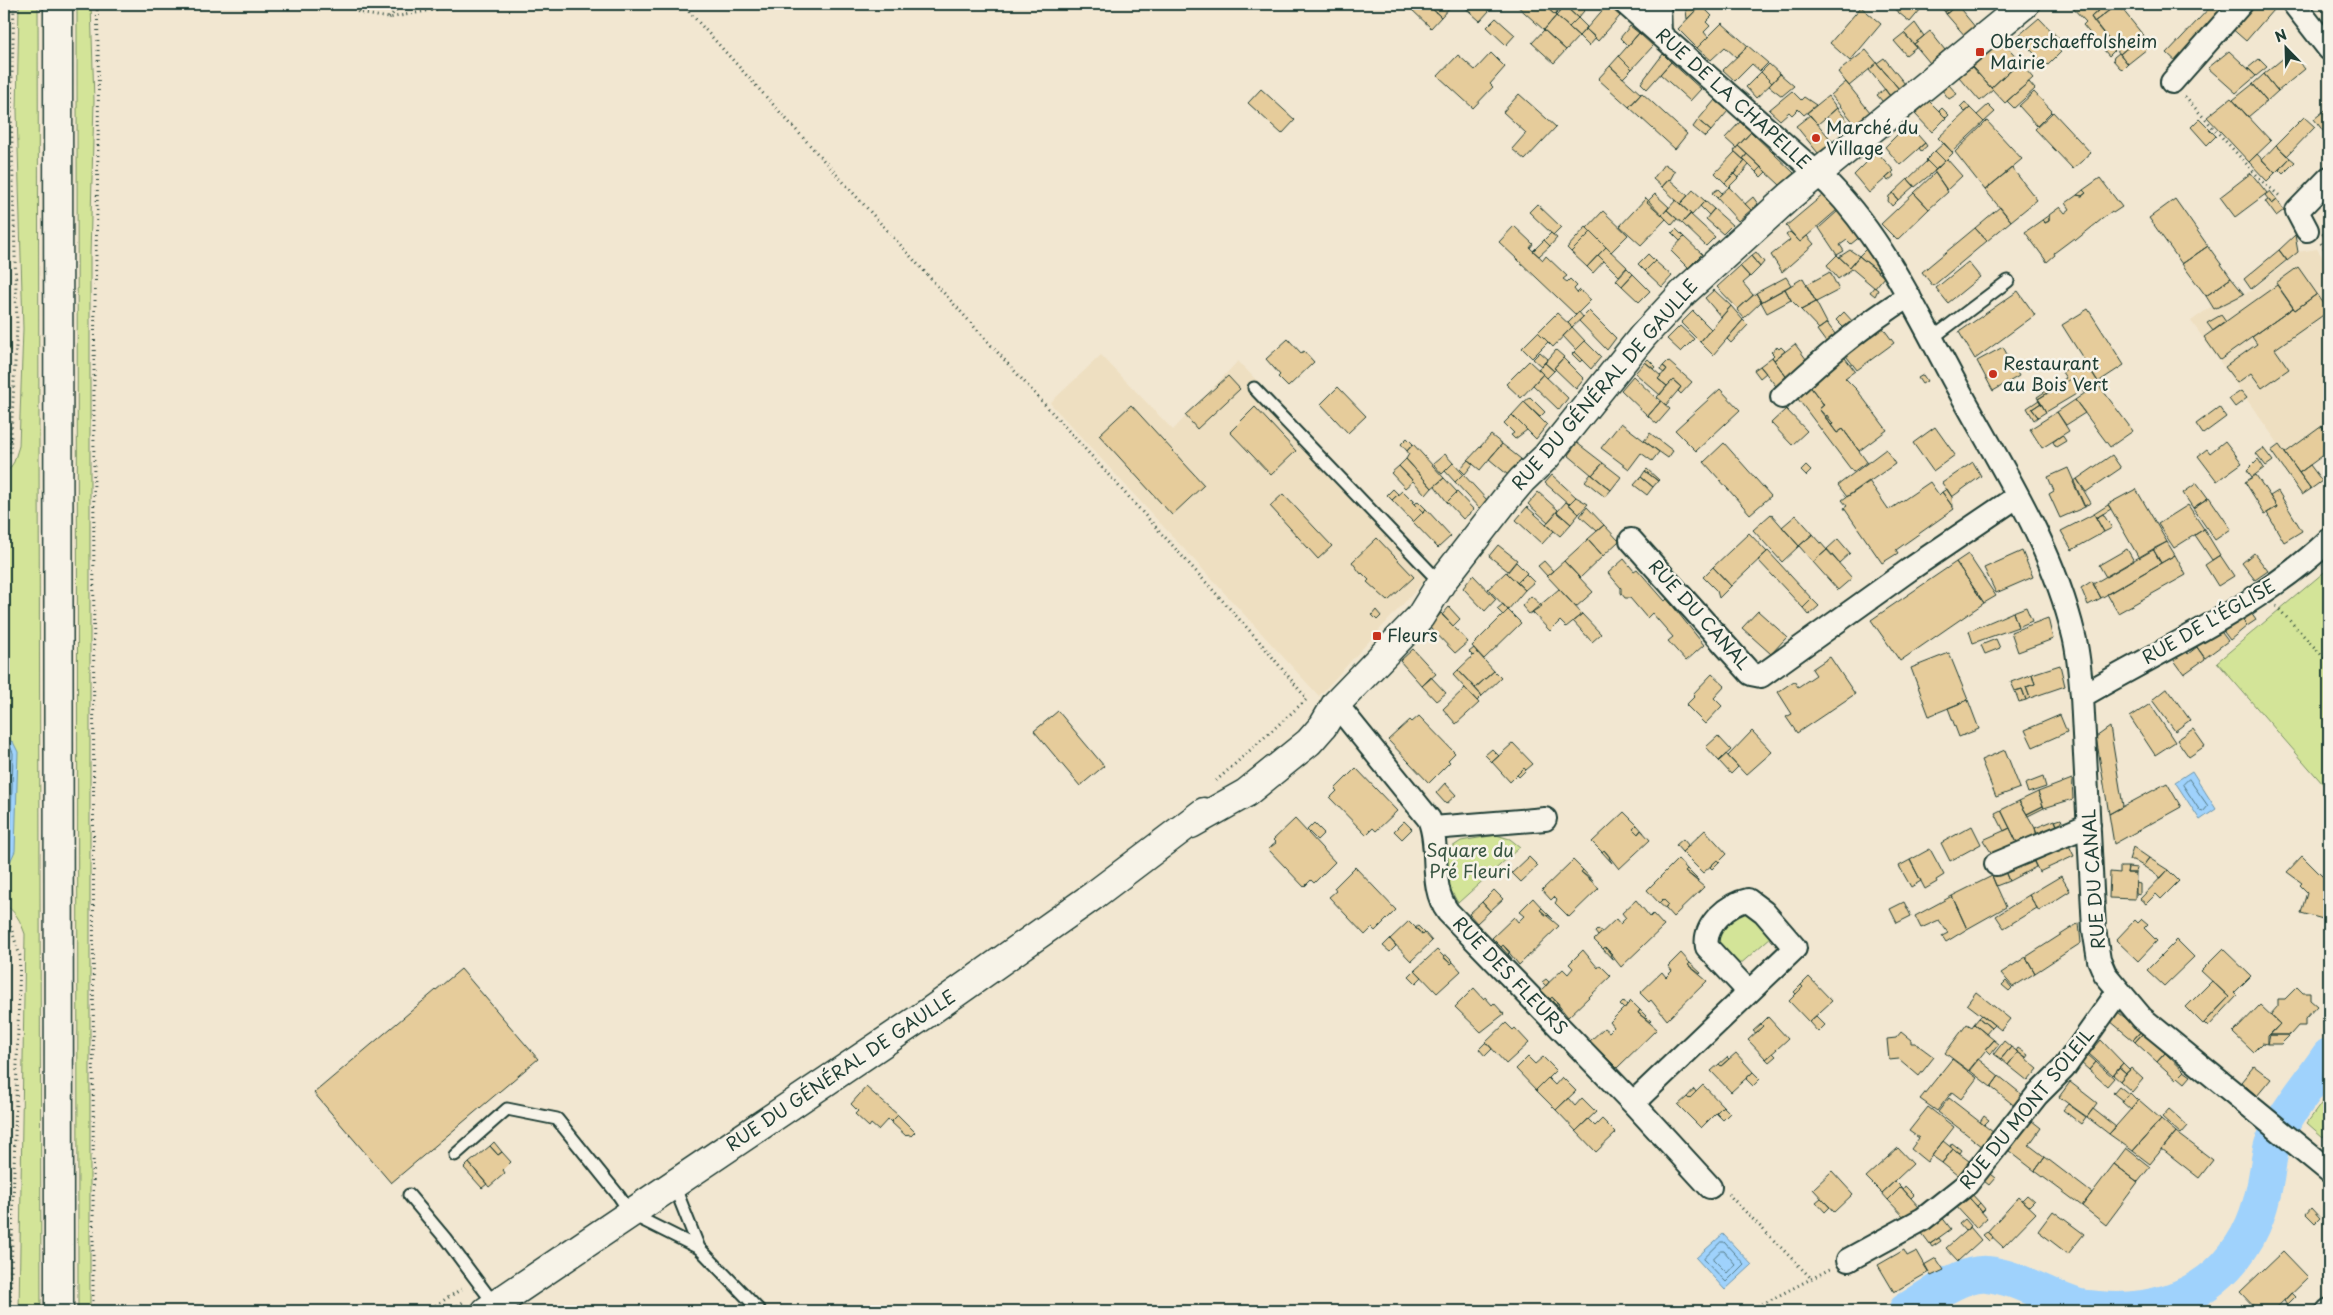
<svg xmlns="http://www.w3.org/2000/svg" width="2333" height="1315" font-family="'Playpen Sans',sans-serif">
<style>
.built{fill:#eedfc1}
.green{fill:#d3e498;stroke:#799066}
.water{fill:#9fd2fc;stroke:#6c96ac}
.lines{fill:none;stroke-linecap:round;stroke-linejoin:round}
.shore{stroke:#527984;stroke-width:1}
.river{stroke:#9fd2fc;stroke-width:36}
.building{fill:#e6cc9b;stroke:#1f3d34}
.lane-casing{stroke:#1f3d34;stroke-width:15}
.street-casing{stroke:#1f3d34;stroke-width:26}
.secondary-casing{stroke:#1f3d34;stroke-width:31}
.path{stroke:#1f3d34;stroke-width:3;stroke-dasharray:1 4;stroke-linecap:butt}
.lane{stroke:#f7f3e8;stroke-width:11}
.street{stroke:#f7f3e8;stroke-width:22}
.secondary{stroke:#f7f3e8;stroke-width:28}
.poi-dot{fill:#c8321e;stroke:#f7f3e8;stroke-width:2}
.labels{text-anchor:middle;stroke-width:5;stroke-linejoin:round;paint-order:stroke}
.poi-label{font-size:18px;fill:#1f3d34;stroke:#f7f3e8;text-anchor:start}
.street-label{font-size:18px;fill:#1f3d34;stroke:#f7f3e8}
.park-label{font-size:18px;fill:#3a5643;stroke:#f7f3e8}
</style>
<rect width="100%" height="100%" fill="#f2e7d1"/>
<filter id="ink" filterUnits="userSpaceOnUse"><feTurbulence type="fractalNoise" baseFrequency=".02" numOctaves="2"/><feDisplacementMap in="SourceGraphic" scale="10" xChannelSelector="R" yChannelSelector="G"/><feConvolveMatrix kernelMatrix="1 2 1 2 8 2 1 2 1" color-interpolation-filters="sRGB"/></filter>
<g filter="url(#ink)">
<path class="built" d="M2317,249L2329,267V421L2285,453L2191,321L2212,306L2251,291L2298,252Z
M1101,355L1173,430L1238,361L1436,568L1319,696L1050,403Z"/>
<path class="green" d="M19,4H38L41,1311H19L25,934C20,920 16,912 4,904V477L14,462L19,446L23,329L17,111Z
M77,4H91L94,101L90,256V1311H78Z
M4,139L6,141L10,351L4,345Z
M2329,568V791L2217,662Z
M1496,835L1510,839L1520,847L1458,903L1449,887L1447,854L1452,847L1461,841Z
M1741,909L1749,912L1772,936L1738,966L1714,943L1716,931Z
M2329,1093V1129L2323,1137L2307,1123Z"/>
<path class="water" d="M4,738L13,742L18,752L15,851L10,862L4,865Z
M2192,771L2216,809L2200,820L2175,782Z
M1723,1234L1752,1265L1725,1290L1696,1258Z"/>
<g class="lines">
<path class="shore" d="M4,743L10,746L13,753L10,850L9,855L4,860
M4,749L7,754L4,843
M2189,779L2208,806L2203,812L2200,811L2183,785Z
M1721,1242H1724L1744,1264L1726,1282L1704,1259Z
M1721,1251H1724L1735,1264L1727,1273L1713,1259Z"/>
<path class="river" d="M1906,1311C1926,1299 1963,1271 1987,1274C2018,1277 2046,1297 2076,1306C2083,1308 2091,1308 2098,1309C2145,1314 2193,1301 2226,1266C2250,1240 2260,1213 2266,1179C2268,1168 2269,1155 2272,1145C2283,1115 2311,1083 2329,1056"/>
</g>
<path class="building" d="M1414,4H1427L1441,17L1431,28L1410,8Z
M1427,4H1453L1441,17Z
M1461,4H1492L1487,9L1489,11L1480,21Z
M1515,4H1543L1556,16L1544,30Z
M1543,4H1549L1558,12L1555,15Z
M1549,4H1566L1558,12Z
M1567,4H1590L1578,18L1565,6Z
M1679,4H1699L1701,5L1687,19L1686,10Z
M1888,4H1914L1921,9L1910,22Z
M1938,4H1954L1945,12Z
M1954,4L1957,5L1946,14L1945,12Z
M2069,4H2094L2099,10L2091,17L2116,49L2109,56L2083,25L2086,22Z
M2105,4H2117L2094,22L2091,17Z
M2118,4L2143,35L2120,54L2094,22Z
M2213,4H2230L2179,64L2167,53Z
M2248,4H2267L2273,10L2246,41L2229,26Z
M2321,4H2329V13Z
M1607,5L1620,16L1598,41L1586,29Z
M1701,5L1712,16L1706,22L1710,26L1704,32L1708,37L1697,48L1678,29Z
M1957,5L1976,28L1966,37L1946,14Z
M1565,6L1578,18L1569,27L1556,16Z
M1861,7L1881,24L1850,61L1830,43Z
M1556,16L1579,36L1566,50L1544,30Z
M1496,18L1515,35L1506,45L1487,27Z
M1578,18L1587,27L1579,36L1569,27Z
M2039,18L2064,44L2059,50L2061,52L2048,65L2044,61L2043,63L2018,36Z
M1722,23L1748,46L1736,57L1725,47L1711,60L1697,48Z
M1915,23L1924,36L1914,44L1904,33Z
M1630,26L1639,33L1628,46L1620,38Z
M1586,29L1596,38L1589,46L1579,36Z
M1544,30L1566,50L1554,63L1532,43Z
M1930,31L1945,50L1930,63L1914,44Z
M1639,33L1653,46L1632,69L1619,56Z
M1904,33L1916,47L1906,55L1894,41Z
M2143,35L2152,45L2128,64L2120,54Z
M2002,41L2020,61L1991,88L1972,67Z
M1748,46L1768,63L1760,71L1752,64L1735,81L1723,70Z
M1866,50L1877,63L1849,86L1838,72Z
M2229,51L2256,76L2236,93L2208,68Z
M2291,52L2305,69L2278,91L2264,74Z
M1491,53L1505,67L1490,84L1493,87L1473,108L1438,76L1458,55L1475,70Z
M2119,53L2128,64L2123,69L2120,68L2113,60L2114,57Z
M1663,54L1671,62L1647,89L1641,83Z
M1619,56L1632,69L1623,78L1610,66Z
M1884,58L1905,84L1899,89L1877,63Z
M2259,59L2267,67L2256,76L2248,68Z
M1671,62L1701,89L1690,101L1660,74Z
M2019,62L2033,78L2005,103L1991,88Z
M1877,63L1899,89L1890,96L1869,70Z
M1769,64L1780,74L1772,83L1761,72Z
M1610,66L1641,94L1629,107L1598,79Z
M1972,67L1993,90L1980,101L1959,77Z
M1761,72L1772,83L1756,98L1746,87Z
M1780,74L1794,86L1782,96L1769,86Z
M2264,74L2278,91L2267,101L2253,84Z
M1846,82L1870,112L1855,124L1831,95Z
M2029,82L2035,89L2014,108L2007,101Z
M2253,84L2267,101L2248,117L2233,100Z
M1949,85L1957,94L1949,99L1942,90Z
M1261,89L1295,120L1282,134L1248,103Z
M1885,89L1890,96L1883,102L1877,95Z
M1792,91L1801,100L1804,97L1816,105L1804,115L1798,109L1792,115L1789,112L1780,120L1769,110Z
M2034,92L2052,111L2037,126L2019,106Z
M1642,93L1687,134L1675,149L1629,107Z
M1519,94L1556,127L1525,160L1512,149L1526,133L1503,112Z
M1828,96L1837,108L1818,124L1807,113Z
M2231,98L2271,141L2249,162L2207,117Z
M1715,100L1728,111L1711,131L1698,120Z
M1929,101L1946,118L1932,132L1915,114Z
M1965,102L1970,108L1965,112L1960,107Z
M1988,105L1995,112L1984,122L1977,115Z
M2329,107V135L2327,136L2314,119Z
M1837,108L1852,126L1841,135L1827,117Z
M1942,108L1949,115L1946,118L1939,111Z
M1970,108L1984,122L1952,152L1938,138Z
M2053,112L2091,153L2073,169L2035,129Z
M1810,115L1833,142L1818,153L1796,126Z
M2304,117L2315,127L2287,156L2276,145Z
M2199,119L2216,136L2207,145L2191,127Z
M1698,120L1711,131L1705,137L1693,127Z
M1987,121L2022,159L1985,190L1955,152Z
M1740,122L1751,132L1736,148L1725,138Z
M1908,124L1925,143L1900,165L1885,147Z
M1751,132L1794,173L1780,185L1738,146Z
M1925,143L1927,146L1921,151L1919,148Z
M1944,143L1953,153L1945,161L1935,151Z
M2276,145L2290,158L2275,173L2262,160Z
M1738,146L1747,154L1743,159L1734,151Z
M1935,151L1945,161L1936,170L1926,160Z
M1735,152L1745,161L1725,183L1715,173Z
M1877,152L1894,171L1869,193L1854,175Z
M1747,154L1761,167L1756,172L1743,159Z
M2257,154L2275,173L2267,181L2249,162Z
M2290,158L2295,162L2283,174L2279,170Z
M1947,159L1962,176L1947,190L1934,171Z
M1745,161L1749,165L1738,178L1734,174Z
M1927,161L1936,170L1915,187L1908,179Z
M1664,164L1675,171L1670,180L1669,179L1662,187L1653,179Z
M1761,167L1766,172L1761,177L1756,172Z
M2012,168L2037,200L2011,221L1985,190Z
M1892,173L1894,176L1888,181L1886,178Z
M1935,173L1948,192L1929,209L1914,193Z
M2251,173L2267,193L2235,217L2220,197Z
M1734,174L1738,178L1729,187L1725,183Z
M2100,178L2122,207L2113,213L2112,211L2076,240L2074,238L2054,253L2055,255L2047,262L2025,232L2042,220L2045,223L2049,221V215L2060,207L2065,213L2070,209L2066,203L2077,195L2082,196L2086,193L2083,190Z
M1669,179L1688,196L1680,204L1662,187Z
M1908,179L1914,186L1898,200L1893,193Z
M1729,187L1751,210L1738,221L1717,198Z
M2329,187V209L2319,198Z
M1718,189L1722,193L1717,198L1712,193Z
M1693,190L1705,201L1692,215L1680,204Z
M2083,190L2086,193L2082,196L2077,195Z
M2270,191L2277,200L2272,204L2265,195Z
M1893,193L1898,200L1892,206L1888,201L1889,196Z
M1914,193L1929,209L1897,240L1881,224Z
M1655,194L1669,207L1662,215L1647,202Z
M1823,195L1837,210L1800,242L1786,226Z
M1753,197L1758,204L1751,210L1745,204Z
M1646,198L1666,219L1641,245L1620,226Z
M2175,199L2208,246L2182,264L2149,218Z
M2268,199L2272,204L2277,200L2284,210L2276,216L2265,201Z
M1676,200L1691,214L1682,223L1667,210Z
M1705,201L1714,209L1709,215L1700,206Z
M1537,204L1561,227L1553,235L1529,212Z
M2000,207L2011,221L1987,241L1975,228Z
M1714,209L1732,225L1723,234L1706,219Z
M1667,210L1677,219L1672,225L1662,215Z
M1603,211L1628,235L1611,252L1587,228Z
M1838,211L1861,236L1851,244L1847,240L1840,245L1844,251L1837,255L1819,228Z
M1690,214L1715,237L1706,246L1682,223Z
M2049,215V221L2045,223L2042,220Z
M1514,226L1533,244L1530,248L1543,260L1546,256L1567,276L1563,279L1567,282L1570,279L1577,286L1574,289L1577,293L1580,290L1591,300L1576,315L1499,242Z
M1586,227L1591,232L1571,252L1567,248Z
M1975,228L1987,241L1933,286L1922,272Z
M1676,229L1684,237L1680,241L1672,233Z
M2329,229V244L2322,234Z
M1591,232L1606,247L1587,267L1571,252Z
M1790,232L1800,242L1807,236L1814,244L1782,272L1771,255L1790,240L1786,235Z
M1551,233L1557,238L1550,246L1544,240Z
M2295,235L2298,252L2287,261L2279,250Z
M1684,237L1702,254L1688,268L1671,251Z
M1544,240L1550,246L1539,256L1533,251Z
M1869,246L1884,265L1878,271L1859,256Z
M2208,246L2231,278L2206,296L2182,264Z
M1606,247L1627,267L1619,276L1598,255Z
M1850,250L1859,256L1850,267L1839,257Z
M2279,250L2287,260L2251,289L2244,279Z
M1756,252L1764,262L1760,267L1751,256Z
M1648,254L1655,261L1645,271L1638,264Z
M1598,255L1604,261L1593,273L1587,267Z
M1837,255L1852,269L1838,279L1827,265Z
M1751,256L1760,267L1750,277L1740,266Z
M1859,256L1884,277L1875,288L1850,267Z
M1655,261L1672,276L1662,287L1645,271Z
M1968,262L1980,277L1948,303L1936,288Z
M1740,266L1750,277L1743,283L1753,295L1738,309L1717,287Z
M2298,267L2317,294L2295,310L2276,283Z
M1627,268L1633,274L1622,286L1616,280Z
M1830,272L1839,290L1816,302L1806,285Z
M1633,274L1650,291L1639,302L1622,286Z
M1786,277L1791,285L1761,302L1756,293Z
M1803,278L1816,302L1801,310L1791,300L1785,289Z
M2231,278L2244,294L2214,309L2206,296Z
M2277,285L2293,308L2220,360L2204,337Z
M1874,287L1878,290L1875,296L1870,292Z
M1785,289L1791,300L1767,313L1761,302Z
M1714,290L1731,306L1721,317L1705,298Z
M2018,291L2035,315L1975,359L1959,332Z
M1756,293L1761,302L1744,318L1737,310Z
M2317,294L2329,311L2275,349L2289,369L2262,388L2251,373L2237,383L2225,367L2257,344L2252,337L2293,308L2295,310Z
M1816,302L1827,323L1819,329L1801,310Z
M1731,306L1743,320L1713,355L1700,342Z
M2088,309L2124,365L2098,382L2062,325Z
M1589,311L1616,338L1607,350L1579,321Z
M1693,311L1711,329L1700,342L1681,323Z
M1579,312L1583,317L1572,327L1568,323Z
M1844,312L1854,323L1846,330L1836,320Z
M1557,313L1572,327L1553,347L1538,332Z
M2221,315L2226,322L2213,331L2207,323Z
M1743,320L1748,325L1731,343L1727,339Z
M1827,323L1838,338L1828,345L1817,330Z
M1880,324L1894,343L1857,370L1843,352Z
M1680,326L1694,339L1681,352L1667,339Z
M1572,327L1585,341L1576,350L1563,336Z
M1538,332L1548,342L1532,358L1522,348Z
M1288,339L1301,353L1304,351L1314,362L1288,387L1278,377L1280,375L1266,359Z
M1585,341L1601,357L1591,369L1574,352Z
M1795,344L1809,363L1788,379L1774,360Z
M1777,347L1779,349L1781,347L1785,351L1774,360L1772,357L1774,355L1771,352Z
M2003,347L2019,376L1993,391L1977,361Z
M1556,350L1564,357L1554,368L1556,369L1554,371L1545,363Z
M1540,352L1548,359L1541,366L1533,359Z
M1574,352L1582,360L1580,362L1572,354Z
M1842,354L1855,371L1845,378L1857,390L1887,430L1859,451L1843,429L1837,433L1831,425L1833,424L1819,409L1824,405L1806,381Z
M1772,357L1790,382L1779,390L1760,366Z
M1563,358L1584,379L1576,389L1554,368Z
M1648,359L1656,367L1654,369L1645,362Z
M1529,361L1543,374L1521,398L1506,384Z
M1668,361L1692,382L1681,394L1678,391L1681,387L1673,380L1667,386L1658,379L1667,369L1663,366Z
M1645,362L1661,376L1658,379L1667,386L1660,395L1635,373Z
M1545,363L1554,371L1547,378L1538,369Z
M2080,364L2081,366L2087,364L2099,383L2084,393L2074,377L2038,399L2037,397L2066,378L2062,372L2070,367L2071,370Z
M1663,366L1667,369L1664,373L1660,370Z
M1760,366L1766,373L1760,378L1754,370Z
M1543,374L1568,398L1559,410L1533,385Z
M1923,375L1927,381L1922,384L1918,378Z
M1228,376L1240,389L1197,429L1185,415Z
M1633,376L1660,402L1648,416L1621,390Z
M2074,377L2083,390L2046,412L2038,399Z
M1673,380L1681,387L1666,405L1657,397Z
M1806,381L1824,405L1819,409L1837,433L1843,429L1867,462L1853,472L1795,395Z
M2098,384L2133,431L2110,447L2075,400Z
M1338,387L1366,416L1348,433L1321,404Z
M1720,389L1740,410L1696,451L1675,430Z
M2241,391L2247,398L2235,407L2229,399Z
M1530,397L1545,412L1540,417L1524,402Z
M2039,400L2041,403L2032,409L2038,417L2034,420L2027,408Z
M2075,400L2085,413L2066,425L2057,412Z
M1661,401L1670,409L1657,424L1648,416Z
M1524,402L1547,425L1536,439L1512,415Z
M2041,403L2046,412L2038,417L2032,409Z
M1131,405L1204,485L1172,515L1099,435Z
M1255,407L1296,451L1271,475L1230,432Z
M2219,407L2226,417L2203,434L2196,424Z
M1786,409L1807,431L1792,445L1771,423Z
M2057,412L2069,431L2042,448L2030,429Z
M1512,415L1527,430L1515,439L1511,435L1514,433L1504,423Z
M1827,415L1833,424L1831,425L1825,417Z
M2329,421V436L2322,426Z
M1621,423L1659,452L1652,461L1641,453L1629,469L1601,448Z
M2322,426L2329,436V451L2299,473L2285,453Z
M1935,427L1955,455L1933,471L1913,443Z
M1650,433L1673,451L1668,458L1644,441Z
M1491,435L1502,444L1480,470L1468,460Z
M2062,435L2066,441L2056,447L2053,442Z
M1407,438L1413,444L1407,451L1401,444Z
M2225,441L2242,463L2217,481L2198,456L2207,449L2210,453Z
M1577,443L1603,463L1592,475L1568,455Z
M1724,443L1771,496L1750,514L1704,462Z
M1413,444L1444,478L1432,488L1406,459L1409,454L1407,451Z
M1502,444L1521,459L1508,475L1489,459Z
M2279,445L2311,489L2302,495L2271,451Z
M2263,448L2273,461L2266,466L2256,453Z
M1886,449L1895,464L1847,497L1838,485Z
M1445,454L1453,463L1442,474L1433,464Z
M2112,455L2121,468L2086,492L2077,479Z
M1406,459L1432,488L1426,495L1399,466Z
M2258,459L2264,468L2252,477L2247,470Z
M1468,460L1473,464L1465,474L1460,469Z
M1973,462L1981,476L1952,497L1942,483Z
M1453,463L1463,474L1455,482L1445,471Z
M1603,463L1621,477L1611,490L1592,475Z
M2310,465L2322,481L2311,489L2299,473Z
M1399,466L1413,481L1405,488L1391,473Z
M1806,466L1811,471L1806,476L1801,471Z
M2068,468L2085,507L2060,518L2049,494L2054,491L2048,477Z
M1647,469L1659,480L1658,481L1645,471Z
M1645,471L1658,481L1653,487L1641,477Z
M1463,474L1487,500L1480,509L1455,482Z
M1591,474L1611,490L1605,497L1585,481Z
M1552,475L1576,497L1569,504L1545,483Z
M2256,475L2277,507L2265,514L2245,482Z
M1641,477L1653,487L1647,495L1634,485Z
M1444,478L1457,492L1447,502L1435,486Z
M2077,479L2091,503L2084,506L2073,482Z
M1869,481L1889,510L1930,482L1939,495L1942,492L1954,509L1896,550L1898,553L1882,563L1844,508L1847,506L1842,500Z
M2197,483L2208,498L2193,508L2183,493Z
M1393,489L1398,494L1392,500L1387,495Z
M1947,489L1952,497L1953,507L1942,492Z
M2136,489L2167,542L2139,558L2108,504Z
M1402,491L1411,500L1412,498L1415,501L1413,502L1423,512L1413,522L1392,500Z
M2278,491L2302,531L2284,542L2267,513L2277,507L2270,496Z
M1457,492L1474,510L1463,519L1447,502Z
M1538,492L1558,510L1548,522L1528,504Z
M1283,494L1332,546L1318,559L1270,506Z
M1576,497L1588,504L1579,514L1569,504Z
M2209,497L2231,529L2215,540L2193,508Z
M1418,501L1426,509L1423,512L1415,504Z
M1566,502L1579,514L1571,524L1557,512Z
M2108,505L2111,509L2096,518L2094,514Z
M2188,505L2204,529L2174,548L2158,524Z
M1527,507L1554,531L1542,544L1516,520Z
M1587,507L1604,525L1597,531L1580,516Z
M1426,509L1451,536L1438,548L1413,522Z
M1557,512L1571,524L1560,536L1546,524Z
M1771,514L1799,546L1782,562L1753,530Z
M2094,514L2104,532L2072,550L2061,531Z
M2103,514L2112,528L2104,532L2096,518Z
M1796,515L1813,534L1799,546L1782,527Z
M1604,525L1619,541L1603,556L1588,539Z
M2204,529L2220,555L2212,560L2195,535Z
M1749,533L1767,552L1731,586L1713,567Z
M1813,534L1827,550L1813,562L1799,546Z
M1377,538L1414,577L1388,601L1367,582L1369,580L1362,573L1361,574L1352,562Z
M1588,539L1603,556L1580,578L1564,561Z
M1838,539L1850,553L1839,563L1827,549Z
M2167,542L2175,555L2161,563L2153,549Z
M1498,545L1517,560L1508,571L1489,556Z
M2127,549L2134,561L2106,577L2099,565Z
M2153,549L2161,563L2101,598L2093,584Z
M1827,550L1852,578L1838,590L1813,562Z
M1768,551L1812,599L1803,608L1758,560Z
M2022,551L2033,577L1996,593L1984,568Z
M2254,553L2268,571L2255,580L2242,563Z
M1968,554L1996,596L1984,603L1956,562Z
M2175,555L2186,575L2118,613L2107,594Z
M2220,555L2234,576L2218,586L2205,565Z
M1624,559L1634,571L1637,569L1665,601L1667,599L1704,645L1686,661L1668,641L1673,637L1652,613L1647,618L1630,598H1625L1621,593V588L1608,573Z
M1544,561L1553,571L1547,576L1538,566Z
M1564,561L1593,592L1576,607L1547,576Z
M1516,562L1527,573L1517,583L1507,573Z
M1956,562L1984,603L1900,661L1871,620Z
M1713,567L1731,586L1719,598L1717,591L1703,577Z
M1506,572L1525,590L1508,610L1488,589Z
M1526,574L1534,582L1525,590L1517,583Z
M1473,575L1496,599L1485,611L1463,588Z
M2092,581L2101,598L2088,605L2081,588Z
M1559,589L1582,614L1566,627L1560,621L1550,631L1532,612Z
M1531,596L1542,606L1529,614L1522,606Z
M1812,599L1819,606L1809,615L1803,608Z
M1503,604L1508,610L1503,615L1497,609Z
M1449,607L1460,619L1453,626L1442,615Z
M2026,607L2032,621L2018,627L2013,612Z
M1376,610L1381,616L1377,620L1372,615Z
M1508,610L1521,623L1484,659L1472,646Z
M1758,611L1787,637L1771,654L1742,628Z
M2013,612L2018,627L1973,643L1969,631Z
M1441,613L1468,642L1455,653L1430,627Z
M2251,613L2256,620L2247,626L2241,617Z
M1582,614L1601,634L1592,642L1573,621Z
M2241,617L2247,626L2230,640L2221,628Z
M2048,618L2053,639L2018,652L2011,632Z
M2219,629L2228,641L2205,658L2196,646Z
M1996,639L2000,648L1985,654L1981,645Z
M2182,647L2188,654L2197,647L2205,659L2184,674L2171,656Z
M1474,648L1477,652L1473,656L1469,652Z
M1413,649L1436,674L1422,686L1400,661Z
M1477,652L1494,671L1475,688L1458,670Z
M1949,653L1968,700L1929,716L1911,668Z
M1830,657L1855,694L1797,733L1786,717L1792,714L1778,692L1794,681L1798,687L1816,675L1812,669Z
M2060,665L2065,686L2030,698L2026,687L2035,684L2032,674Z
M1458,670L1482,696L1477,701L1453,675Z
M1494,671L1501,678L1482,696L1475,688Z
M1712,674L1725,686L1714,698L1722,706L1705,724L1686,705L1695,696L1693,694Z
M2032,674L2035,684L2026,687L2030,698L2026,700L2022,689L2015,691L2011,682Z
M1431,677L1446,693L1436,701L1422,686Z
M1465,688L1479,703L1456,724L1443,709Z
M2167,688L2190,720L2175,731L2152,700Z
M2022,689L2026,700L2019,702L2015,691Z
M1968,700L1979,729L1959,737L1948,708Z
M2150,704L2175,742L2155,755L2130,717Z
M1058,711L1104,766L1080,786L1034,731Z
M2060,715L2067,732L2033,747L2025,730Z
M1419,716L1455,753L1448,760L1450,762L1429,783L1388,740L1410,720L1412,722Z
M2110,727L2123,806L2109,814L2096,737Z
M2193,729L2205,746L2189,757L2177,740Z
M1752,731L1772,752L1746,775L1728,756Z
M1718,736L1731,750L1719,761L1706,747Z
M1513,743L1533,764L1526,770L1524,768L1510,782L1492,762Z
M1492,749L1499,756L1492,762L1485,755Z
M2005,750L2020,788L1996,797L1981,760Z
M1726,754L1738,767L1731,774L1719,761Z
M1356,768L1397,811L1376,831L1373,828L1366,835L1330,798L1337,791L1335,789Z
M1524,768L1526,770L1519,777L1517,775Z
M2043,777L2046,787L2028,793L2025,784Z
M2072,779L2073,799L2044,808L2038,792Z
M1445,783L1456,795L1446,804L1436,793Z
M2167,783L2181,807L2114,844L2109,814Z
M2038,792L2043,806L2027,814L2019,801Z
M2019,801L2035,828L2038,839L2019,847L2001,810Z
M2043,806L2044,808L2028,816L2027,814Z
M2001,810L2010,828L2004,831L1995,813Z
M1624,812L1637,825L1633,829L1638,834L1641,830L1650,840L1619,869L1604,850L1602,852L1592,842Z
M1295,819L1335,862L1314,883L1311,880L1304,887L1268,849L1276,843L1273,840Z
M2061,819L2064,827L2059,830L2055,821Z
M2055,820L2059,830L2038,839L2035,828Z
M1404,821L1412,829L1402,839L1394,831Z
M1314,823L1324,833L1317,840L1307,830Z
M1637,825L1644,833L1641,830L1638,834L1633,829Z
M1972,826L1981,844L1950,861L1941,843Z
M2010,828L2019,847L1994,857L1983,840Z
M1705,830L1727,854L1719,862L1717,860L1703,873L1682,852Z
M1683,839L1689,846L1682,852L1676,845Z
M2066,839L2074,856L2039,872L2031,855Z
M2133,847L2149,858L2143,866L2133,860H2129Z
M1930,849L1944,875L1936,880L1937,882L1925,889L1910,860Z
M1604,850L1610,857L1609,858L1612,863L1602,852Z
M2031,855L2036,867L2009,881L2004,869Z
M2302,856L2322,876L2329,874V897L2323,919L2301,913L2307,892L2300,885L2302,883L2287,872Z
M1529,857L1538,866L1521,882L1512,873Z
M2149,858L2168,870L2161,878L2143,866Z
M1678,859L1687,869L1685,871L1704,887L1673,917L1665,908L1668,904L1663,899L1659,903L1647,890Z
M1573,860L1583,870L1581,872L1599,888L1569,917L1555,903L1557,900L1554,897L1551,900L1542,890Z
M1717,860L1719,862L1712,869L1710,867Z
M1910,860L1921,881L1911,887L1899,866Z
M1355,867L1396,910L1375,931L1372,928L1365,935L1329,897L1336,891L1334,888Z
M2120,867H2128L2127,873H2136L2135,899L2109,898L2110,872L2120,873Z
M2128,867L2137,868L2136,873H2127Z
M1687,869L1698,880V881L1685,871Z
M2004,869L2009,881L1996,886L1992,876Z
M1583,870L1593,881L1581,872Z
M2168,870L2179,881L2161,899L2156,894L2146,904L2140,899Z
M1992,876L2006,907L1967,929L1952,896Z
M2061,876L2070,891L2039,911L2029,895Z
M2136,883L2140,884V895L2136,894Z
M1494,890L1503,899L1490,911L1482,902Z
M2029,895L2037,908L2004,928L1996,916Z
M1952,896L1967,929L1946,942L1942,936L1948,933L1939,920L1921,928L1915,916Z
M1533,898L1542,908L1540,910L1559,926L1519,965L1503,945L1501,947L1492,938L1514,917L1518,922L1524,916L1519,912Z
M1663,899L1668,904L1665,908L1667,910L1659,903Z
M1636,900L1650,917L1653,914L1664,926L1621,967L1605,947L1603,949L1594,940L1616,919L1620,924L1626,918L1622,913Z
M1482,902L1490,911L1477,923L1469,914Z
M1904,902L1911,916L1897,923L1890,909Z
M1542,908L1553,919L1548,915L1547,916L1540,910Z
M2142,919L2148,924L2144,928L2157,941L2138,961L2116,940L2135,920L2138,923Z
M1409,921L1423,935L1425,933L1432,941L1411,961L1390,939Z
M2079,923L2081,943L2035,973L2026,957Z
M1418,926L1425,933L1423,935L1415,928Z
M1598,929L1602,932L1598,936L1595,932Z
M1390,939L1396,946L1390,952L1383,946Z
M2177,940L2194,957L2164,986L2147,970Z
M1503,945L1510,952L1508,954L1512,959L1501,947Z
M1605,947L1612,954L1610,955L1613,960L1603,949Z
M2223,949L2251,976L2234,993L2237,996L2208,1027L2204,1023L2229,997L2201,971Z
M1437,950L1451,964L1453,962L1461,971L1437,993L1415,970Z
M1583,950L1598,968L1600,965L1611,976L1568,1017L1552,997L1550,999L1541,990L1563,969L1568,974L1573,968L1569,964Z
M1681,953L1690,963L1688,965L1707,981L1667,1020L1651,1000L1649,1002L1640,993L1662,972L1666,977L1672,971L1668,966Z
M1446,955L1453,962L1451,964L1443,957Z
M2026,957L2035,973L2013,987L2001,973Z
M1690,963L1701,973L1700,974L1688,965Z
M461,969L538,1059L391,1183L314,1093Z
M1415,970L1422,977L1416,983L1409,976Z
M1809,977L1832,1001L1809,1022L1789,1001L1803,987L1801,985Z
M1546,979L1549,982L1546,986L1542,982Z
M2006,981L2012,988L2009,991L2002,985Z
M2212,981L2229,997L2203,1024L2186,1007Z
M1801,985L1803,987L1796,994L1794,992Z
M2297,987L2303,993H2310V1000L2317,1006L2305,1019V1026H2298L2290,1035H2270L2280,1024L2270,1015L2278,1006V999H2285Z
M1474,988L1484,999L1485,997L1492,1005L1494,1003L1504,1014L1481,1032L1455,1007Z
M1976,992L2010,1019L2001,1030L1967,1004Z
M1552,997L1559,1004L1558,1006L1561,1010L1550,999Z
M1624,1001L1627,1005L1624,1009L1620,1005Z
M1631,1001L1640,1010L1638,1013L1657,1029L1617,1068L1590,1041L1604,1028L1609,1032L1614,1027L1610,1022Z
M2260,1005L2280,1024L2268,1036V1044L2262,1043L2253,1052L2233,1033Z
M1640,1010L1651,1021L1650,1022L1638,1013Z
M2118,1012L2141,1031L2133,1040L2110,1021Z
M1982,1015L1994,1025L1991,1028L1979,1018Z
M1816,1016L1825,1025L1818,1032L1809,1022Z
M1768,1017L1788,1039L1766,1059L1748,1040L1763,1026L1761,1024Z
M1979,1018L1991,1028L1986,1034L1974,1024Z
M1506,1023L1513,1030L1515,1028L1529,1043L1506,1064L1486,1042Z
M1761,1024L1763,1026L1756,1033L1753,1031Z
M1967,1024L1972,1027L1974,1024L1994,1040L1969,1071L1945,1053Z
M2141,1031L2143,1033L2135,1042L2133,1040Z
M1901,1032L1911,1040V1043H1915L1934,1057L1919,1076L1899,1059L1889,1060L1887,1039L1896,1038Z
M2143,1033L2165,1053L2157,1062L2135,1042Z
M2270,1035H2290L2281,1044H2268Z
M1994,1040L1999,1044L1991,1054L1986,1049Z
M2101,1040L2123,1063L2113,1075L2089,1054Z
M2004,1041L2011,1047L2001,1059L1994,1054Z
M1486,1042L1492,1049L1485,1056L1479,1049Z
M2011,1047L2018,1052L2008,1065L2001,1059Z
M2018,1048L2028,1055L2026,1058L2016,1051Z
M2018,1052L2038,1069L2028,1081L2008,1065Z
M1736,1053L1753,1072L1731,1092L1711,1071L1719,1064L1721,1066Z
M1773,1053L1776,1056L1769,1062L1766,1059Z
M2165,1053L2184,1071L2176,1079L2157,1062Z
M2087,1054L2096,1062L2089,1070L2080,1062Z
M1528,1057L1535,1064L1543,1057L1556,1070L1536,1090L1516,1069Z
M1727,1057L1729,1059L1721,1066L1719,1064Z
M1952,1059L1977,1078L1961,1099L1952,1092L1937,1111L1920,1099Z
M1978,1059L1999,1076L1991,1087L1969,1070Z
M2096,1062L2114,1078L2107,1086L2089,1070Z
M2123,1063L2130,1070L2126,1073L2119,1067Z
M2254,1066L2271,1079L2257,1096L2241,1082Z
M2119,1067L2126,1073L2120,1081L2113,1075Z
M2131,1068L2143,1079L2132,1092L2120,1081Z
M2184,1071L2191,1076L2185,1083L2178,1077Z
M1753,1072L1760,1079L1753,1086L1746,1079Z
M1999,1076L2024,1096L2016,1107L1991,1087Z
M1562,1077L1576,1091L1556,1110L1536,1090L1548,1078L1555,1085Z
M2070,1082L2097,1103L2087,1117L2059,1097Z
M1703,1085L1723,1106L1701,1128L1678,1105L1687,1097L1689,1099Z
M2119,1086L2129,1094L2123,1101L2113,1093Z
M866,1087L898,1115L891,1122L888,1119L878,1130L871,1124L869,1127L855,1114L858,1111L851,1104Z
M1694,1089L1696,1092L1689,1099L1687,1097Z
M2130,1093L2138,1101L2131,1110L2122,1102Z
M1568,1098L1575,1106L1582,1098L1596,1112L1576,1131L1556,1110Z
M1949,1098L1998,1136L1987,1150L1938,1112Z
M2139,1100L2161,1119L2133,1151L2109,1134Z
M2068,1104L2086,1117L2081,1124L2063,1110Z
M1723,1106L1730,1113L1723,1120L1716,1113Z
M1928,1107L1954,1127L1927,1162L1911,1149L1919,1138L1909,1131Z
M2093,1109L2116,1127L2109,1134L2087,1117Z
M2169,1109L2188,1126L2181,1134L2162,1117Z
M898,1115L915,1132L911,1136L908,1134L906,1136L891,1122Z
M1984,1116L1989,1120L1984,1125L1980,1122Z
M2027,1117L2041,1128L2029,1145L2045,1157L2035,1171L2004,1147Z
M1588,1119L1595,1126L1602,1119L1616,1133L1596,1152L1576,1131Z
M2161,1119L2176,1132L2150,1164L2133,1151Z
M2176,1132L2213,1160L2199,1178L2162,1149Z
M1943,1141L1953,1149L1942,1163L1932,1156Z
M494,1142L502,1152L498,1155L490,1146Z
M1952,1143L1961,1150L1959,1153L1950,1146Z
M490,1146L498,1155L502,1152L511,1162L503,1170L505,1173L489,1187L469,1163Z
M1898,1148L1913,1164L1882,1193L1866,1177Z
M2126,1148L2150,1167L2138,1182L2114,1164Z
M1953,1149L1973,1164L1962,1179L1942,1163Z
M2045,1157L2092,1193L2082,1206L2035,1171Z
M469,1163L487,1184L482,1188L464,1168Z
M2114,1164L2138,1182L2106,1225L2082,1206Z
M1832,1171L1853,1194L1834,1212L1813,1189Z
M1986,1171L1995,1178L1989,1185L1980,1178Z
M1895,1181L1901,1187L1888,1200L1882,1193Z
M1905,1186L1914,1195L1911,1198L1903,1189Z
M1901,1187L1920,1208L1907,1220L1888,1200Z
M1970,1192L1980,1203L1977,1206L1966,1195Z
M1966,1194L1987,1218L1976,1228L1954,1204Z
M2027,1195L2034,1201L2029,1206L2022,1200Z
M2019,1197L2036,1213L2003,1247L1987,1232Z
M1821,1198L1830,1207L1825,1212L1816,1202Z
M1980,1203L1985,1209L1982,1212L1977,1206Z
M2311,1208L2320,1218L2315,1223L2306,1214Z
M2053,1211L2084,1234L2068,1254L2038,1231Z
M1938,1212L1951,1229L1930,1244L1918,1228Z
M1965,1219L1971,1226L1965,1231L1959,1224Z
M1970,1227L1981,1240L1958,1261L1946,1248Z
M1987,1232L1993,1237L1990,1242L1983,1235Z
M1939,1238L1941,1241L1932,1247L1930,1244Z
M1904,1250L1907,1256L1917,1251L1929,1272L1894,1292L1878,1265Z
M2283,1251L2308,1277L2273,1311H2258L2240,1292Z
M1936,1258L1944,1270L1931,1276L1924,1265Z
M2291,1293L2295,1297L2287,1305L2284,1301Z"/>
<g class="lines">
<defs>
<path id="lane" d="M1931,339L2008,281
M1254,388L1431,573L1443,580
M455,1155L507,1109L557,1119L619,1196L631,1214L699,1248L760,1311
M674,1185L699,1248
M409,1195L445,1238L495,1305"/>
<path id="street" d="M1626,4L1830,185C1884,241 1917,312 1953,379C1998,462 2052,543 2074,636C2079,656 2080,676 2082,696L2094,929L2099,960L2105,974L2142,1018L2329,1171
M1659,4L1660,34
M2294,4L2329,49
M2172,82L2241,4
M2307,230L2297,211L2329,178
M1782,397C1822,360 1862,325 1909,296
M1631,540L1751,674L1761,676L1909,570L2018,496
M2082,696C2164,648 2260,606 2329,540
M1336,704L1429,819C1441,848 1428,886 1448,912L1633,1103L1710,1187
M1433,828L1545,819
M1996,864L2089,825
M1633,1103L1795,948L1764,912L1748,900C1728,904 1703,925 1707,947L1749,992
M1848,1260L1923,1219L1967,1184L2037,1095L2064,1068L2118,992
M2328,1311L2329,1310"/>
<path id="secondary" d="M58,4L59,1311
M1191,824L1246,793L1309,742L1323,726L1336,704L1420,617L1443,580L1505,500L1522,480L1546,457L1643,336L1683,293L1790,196L2025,4
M486,1311L926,1014L1093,896L1204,812"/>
</defs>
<use href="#lane" class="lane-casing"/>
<use href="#street" class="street-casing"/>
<use href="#secondary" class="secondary-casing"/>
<path class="path" d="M351,4L359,13L389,18L464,4
M682,4L1259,641L1307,699
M389,18L401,4
M2185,97L2264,183L2281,197
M2321,243L2329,255
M4,460L10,454L17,327L11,110L14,4
M2276,606L2329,663
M1216,781L1307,699
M4,919L10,925L20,956L10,1311
M1728,1194L1812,1279
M93,1311L94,373C95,250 101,127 97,4
M427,1311L463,1288
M449,1311L465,1301
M1749,1311L1830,1269"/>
<use href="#lane" class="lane"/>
<use href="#street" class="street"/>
<use href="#secondary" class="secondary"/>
</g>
</g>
<g class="poi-dot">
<rect x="1975" y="47" width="10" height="10" rx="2.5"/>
<circle cx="1816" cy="138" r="5"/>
<circle cx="1993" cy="374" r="5"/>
<rect x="1372" y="631" width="10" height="10" rx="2.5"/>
</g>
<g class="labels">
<g class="poi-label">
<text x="1990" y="48">Oberschaeffolsheim<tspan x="1990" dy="21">Mairie</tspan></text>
<text x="1826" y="134">Marché du<tspan x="1826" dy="21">Village</tspan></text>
<text x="2003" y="370">Restaurant<tspan x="2003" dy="21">au Bois Vert</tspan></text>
<text x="1387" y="642">Fleurs</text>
</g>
<g class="street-label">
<text transform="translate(1733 99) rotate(42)" y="6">RUE DE LA CHAPELLE</text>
<text transform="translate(1605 385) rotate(-49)" y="6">RUE DU GÉNÉRAL DE GAULLE</text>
<text transform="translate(1699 615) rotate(48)" y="6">RUE DU CANAL</text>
<text transform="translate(2209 622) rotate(-30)" y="6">RUE DE L'ÉGLISE</text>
<text transform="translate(2094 879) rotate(-94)" y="6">RUE DU CANAL</text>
<text transform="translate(1510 976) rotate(46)" y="6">RUE DES FLEURS</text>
<text transform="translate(841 1071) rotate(-34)" y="6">RUE DU GÉNÉRAL DE GAULLE</text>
<text transform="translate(2027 1109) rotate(-51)" y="6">RUE DU MONT SOLEIL</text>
</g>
<g class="park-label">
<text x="1470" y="857">Square du<tspan x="1470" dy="21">Pré Fleuri</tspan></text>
</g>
</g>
<rect width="2333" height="1315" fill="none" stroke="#f7f3e8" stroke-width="20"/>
<rect x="10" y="10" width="2313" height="1295" fill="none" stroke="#1f3d34" stroke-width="2" filter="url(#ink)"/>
<g transform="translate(2286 48) rotate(337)" stroke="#f7f3e8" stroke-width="4" paint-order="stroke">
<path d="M0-4L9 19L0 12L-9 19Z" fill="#1f3d34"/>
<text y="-8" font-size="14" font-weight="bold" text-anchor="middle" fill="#1f3d34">N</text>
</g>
</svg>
